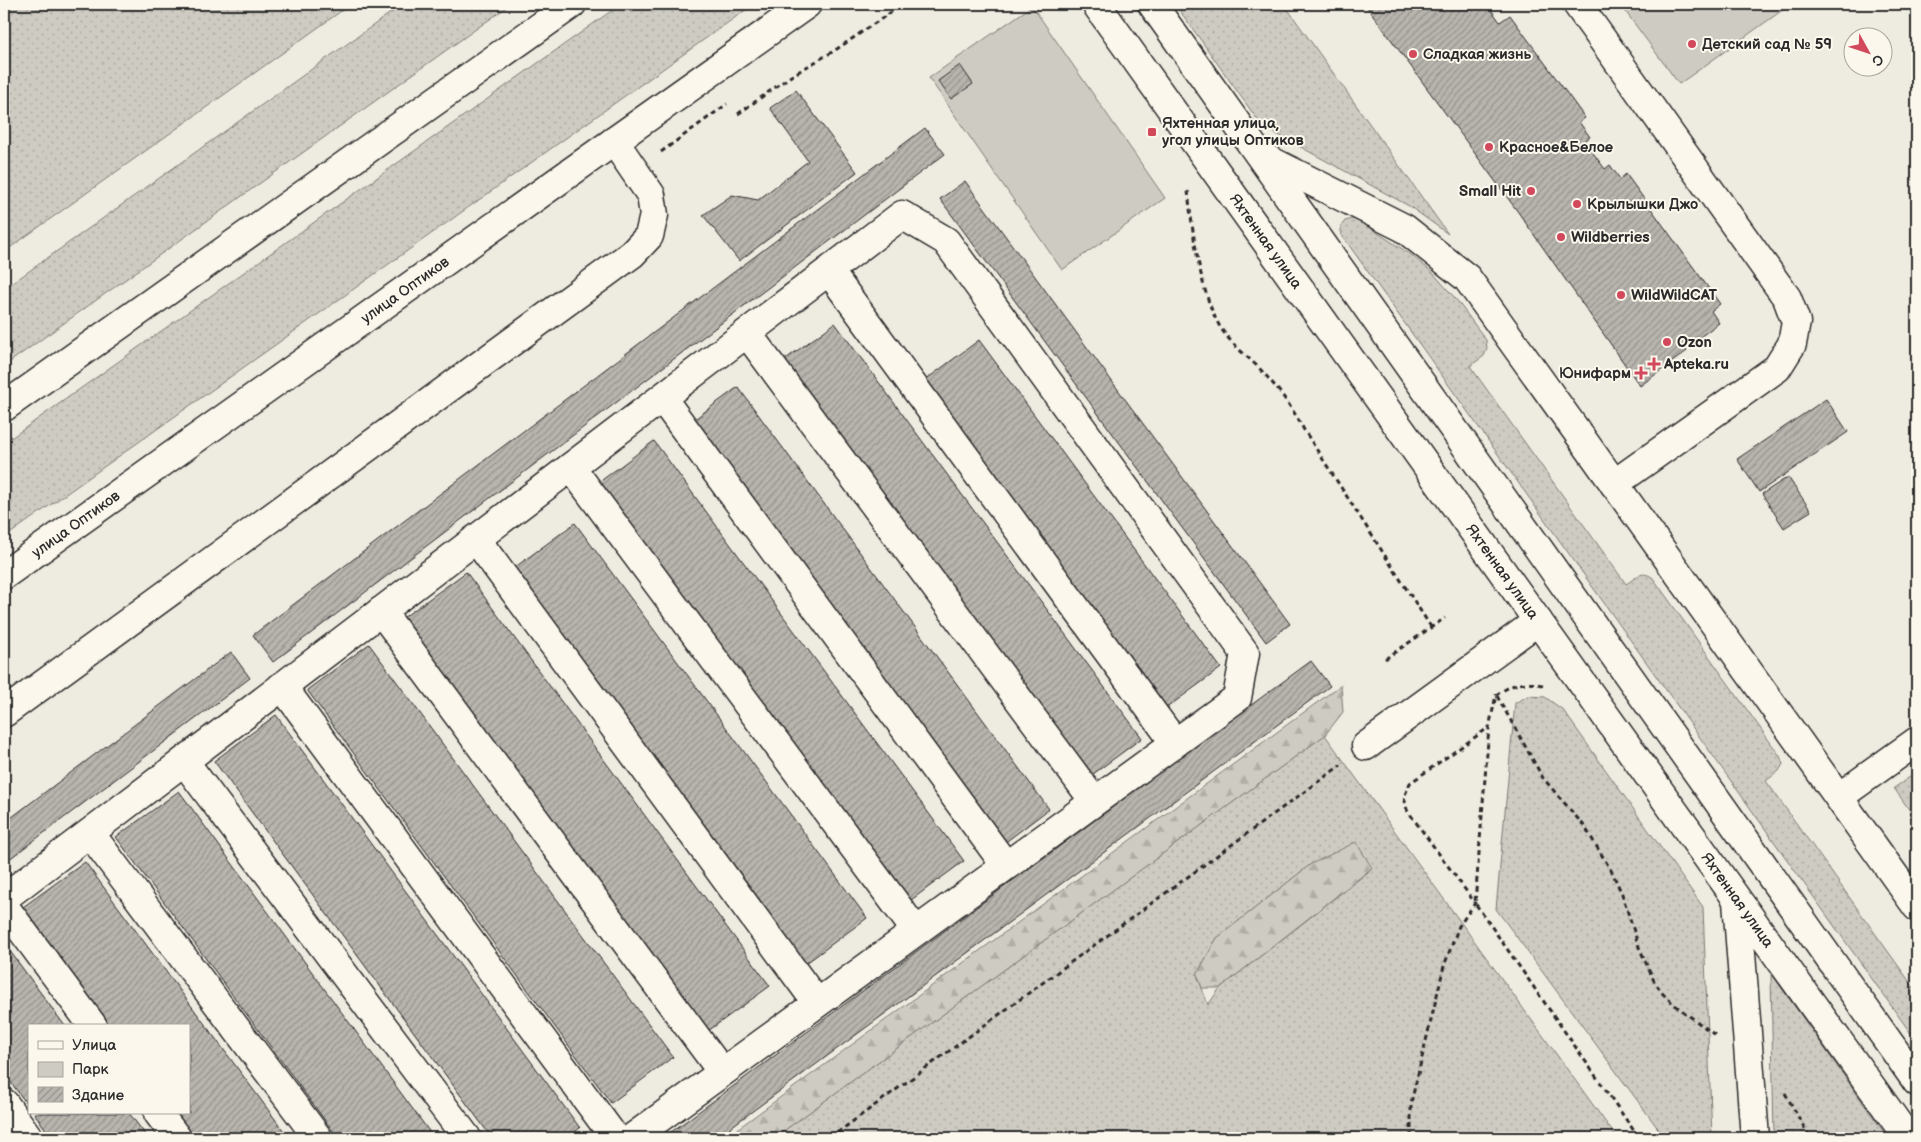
<svg xmlns="http://www.w3.org/2000/svg" width="1921" height="1142" font-family="'Balsamiq Sans',sans-serif">
<style>
.grass{fill:url(#grass-dots);stroke:#7c7b76;fill-rule:evenodd}
.forest{fill:url(#forest-firs);stroke:#7c7b76}
.park{fill:#cecbc2;stroke:#7c7b76}
.building{fill:url(#building-hatch);stroke:#2b2b2b}
.lines{fill:none;stroke-linecap:round;stroke-linejoin:round}
.minor-casing{stroke:#2b2b2b;stroke-width:31}
.path{stroke:#2b2b2b;stroke-width:3;stroke-dasharray:5 4;stroke-linecap:butt}
.minor{stroke:#fbf7ec;stroke-width:28}
.poi-dot{fill:#d1495b;stroke:#fbf7ec;stroke-width:2}
.labels{text-anchor:middle;stroke-width:4;stroke-linejoin:round;paint-order:stroke}
.poi-label{font-size:15px;font-weight:bold;fill:#2b2b2b;stroke:#fbf7ec;text-anchor:start}
.street-label{font-size:15px;fill:#2b2b2b;stroke:#fbf7ec}
</style>
<defs>
<pattern id="grass-dots" width="8" height="8" patternUnits="userSpaceOnUse" patternTransform="scale(1.25)"><rect width="8" height="8" fill="#cecbc2"/><path d="M2 2h.1M6 6h.1" fill="none" stroke="#b1aea7" stroke-width="1.8" stroke-linecap="round"/></pattern>
<pattern id="forest-firs" width="22" height="20" patternUnits="userSpaceOnUse" patternTransform="scale(1.25)"><rect width="22" height="20" fill="#cecbc2"/><path d="M5 1l3.5 6h-7zM16 11l3.5 6h-7z" fill="#b1aea7"/></pattern>
<pattern id="building-hatch" width="6" height="6" patternUnits="userSpaceOnUse" patternTransform="scale(1.25)"><rect width="6" height="6" fill="#b8b5ae"/><path d="M-1 1l2-2M0 6l6-6M5 7l2-2" fill="none" stroke="#96938e"/></pattern>
</defs>
<rect width="100%" height="100%" fill="#eeebe0"/>
<filter id="ink" filterUnits="userSpaceOnUse"><feTurbulence type="fractalNoise" baseFrequency=".02" numOctaves="2"/><feDisplacementMap in="SourceGraphic" scale="10" xChannelSelector="R" yChannelSelector="G"/><feConvolveMatrix kernelMatrix="1 2 1 2 8 2 1 2 1" color-interpolation-filters="sRGB"/></filter>
<g filter="url(#ink)">
<path class="grass" d="M4,4H351L4,252Z
M403,4H511L4,366V289Z
M621,4H754L4,538V443Z
M1175,4H1284L1448,234L1409,206L1262,126Z
M1352,219L1361,222L1410,254L1433,273L1455,298L1486,340L1487,349L1484,356L1470,366L1626,584C1636,578 1642,569 1653,578L1780,756L1783,764L1779,771L1766,781L1917,992V1042L1341,234V226L1345,221Z
M1528,696L1545,697L1563,710L1703,907L1712,1138H1665L1496,909L1515,703Z
M1325,735L1617,1138H774ZM1311,864L1372,869L1220,988L1208,1005L1197,974L1217,938Z
M1917,772V821L1894,788Z
M1771,973L1888,1138H1774Z"/>
<path class="forest" d="M1341,685L1343,712L1325,735L774,1138H725Z
M1356,842L1372,868L1220,988H1202L1197,974L1217,938L1311,864Z"/>
<path class="park" d="M1620,4H1791L1679,84Z
M1032,6L1165,198L1062,270L929,78Z"/>
<path class="building" d="M1365,4H1487L1500,22L1510,15L1585,118L1579,122L1590,137L1584,141L1605,169L1610,165L1620,179L1626,174L1720,304L1711,311L1719,323L1685,348L1687,351L1640,386L1518,212Z
M960,65L973,84L951,99L938,81Z
M796,90L857,172L739,261L703,215L732,195L758,200L808,161L770,108Z
M925,128L945,154L273,662L253,635Z
M965,181L1290,624L1266,642L940,199Z
M835,323L1142,738L1089,777L783,361Z
M979,340L1221,668L1165,709L924,381Z
M738,387L1049,809L1003,844L692,421Z
M1826,399L1848,432L1759,492L1737,459Z
M654,441L964,861L907,903L598,483Z
M1788,477L1811,511L1784,528L1762,494Z
M575,523L867,918L805,964L514,568Z
M466,572L770,986L708,1031L403,618Z
M369,644L673,1057L611,1103L307,690Z
M231,652L250,678L4,863V823Z
M1311,661L1330,686L716,1138H663Z
M276,715L580,1128L566,1138H492L214,761Z
M179,791L434,1138H338L116,837Z
M85,862L289,1138H193L174,1113H189V1026H110L23,907Z
M4,943L65,1026H29V1107L4,1073Z
M34,1113H129L148,1138H52Z"/>
<g class="lines">
<defs>
<g id="minor">
<path id="s1" d="M1096,4L1908,1138"/>
<path d="M1152,4L1917,1082"/>
<path d="M1577,4L1787,298L1796,322L1792,344L1777,368L1614,484"/>
<path d="M1261,156L1404,228L1467,278L1917,907"/>
<path d="M829,271L1175,743"/>
<path d="M747,333L1094,801"/>
<path d="M662,398L1006,866"/>
<path d="M4,407L572,4"/>
<path d="M571,467L916,931"/>
<path d="M476,539L817,1003"/>
<path id="s2" d="M4,575L807,4"/>
<path d="M381,611L722,1072"/>
<path d="M282,686L615,1138"/>
<path d="M4,713L632,254L649,236L654,215L651,195L614,141"/>
<path d="M1366,746L1538,621"/>
<path d="M184,761L467,1138"/>
<path d="M1839,797L1917,741"/>
<path d="M90,833L318,1138"/>
<path d="M4,898L902,215L946,241L1245,653L1237,698L632,1138"/>
<path d="M1737,901L1755,1138"/>
<path d="M4,906L93,1026"/>
<path d="M4,1103L29,1138"/>
<path d="M158,1113L177,1138"/>
</g>
</defs>
<use href="#minor" class="minor-casing"/>
<path class="path" d="M738,114L791,76L834,51L903,4
M661,152L727,104
M1188,191C1192,228 1201,304 1225,334C1235,347 1248,357 1260,369C1278,388 1292,407 1304,430L1431,627
M1385,659L1445,618
M1543,685C1522,681 1514,683 1496,695L1489,728L1475,903L1639,1138
M1497,696L1543,778L1585,827L1612,872L1622,894L1639,947L1654,981L1663,994L1676,1006L1715,1035
M1785,1093L1810,1138
M830,1138L1341,765
M1411,1138V1103L1444,966L1459,926L1475,903L1407,810L1404,797L1410,783L1488,728"/>
<use href="#minor" class="minor"/>
</g>
</g>
<g class="poi-dot">
<circle cx="1692" cy="44" r="5"/>
<circle cx="1413" cy="54" r="5"/>
<rect x="1147" y="127" width="10" height="10" rx="2.5"/>
<circle cx="1489" cy="147" r="5"/>
<circle cx="1531" cy="191" r="5"/>
<circle cx="1577" cy="204" r="5"/>
<circle cx="1561" cy="237" r="5"/>
<circle cx="1621" cy="295" r="5"/>
<circle cx="1667" cy="342" r="5"/>
<path d="M1651.5 356.5h5v5h5v5h-5v5h-5v-5h-5v-5h5z"/>
<path d="M1638.5 365.5h5v5h5v5h-5v5h-5v-5h-5v-5h5z"/>
</g>
<g class="labels">
<g class="poi-label">
<text x="1702" y="49">Детский сад № 59</text>
<text x="1423" y="59">Сладкая жизнь</text>
<text x="1162" y="128">Яхтенная улица,<tspan x="1162" dy="17">угол улицы Оптиков</tspan></text>
<text x="1499" y="152">Красное&amp;Белое</text>
<text x="1521" y="196" text-anchor="end">Small Hit</text>
<text x="1587" y="209">Крылышки Джо</text>
<text x="1571" y="242">Wildberries</text>
<text x="1631" y="300">WildWildCAT</text>
<text x="1677" y="347">Ozon</text>
<text x="1664" y="369">Apteka.ru</text>
<text x="1631" y="378" text-anchor="end">Юнифарм</text>
</g>
<g class="street-label">
<text dy="5" stroke="none"><textPath href="#s1" startOffset="292">Яхтенная улица</textPath></text>
<text dy="5" stroke="none"><textPath href="#s2" startOffset="492">улица Оптиков</textPath></text>
<text dy="5" stroke="none"><textPath href="#s2" startOffset="88">улица Оптиков</textPath></text>
<text dy="5" stroke="none"><textPath href="#s1" startOffset="698">Яхтенная улица</textPath></text>
<text dy="5" stroke="none"><textPath href="#s1" startOffset="1102">Яхтенная улица</textPath></text>
</g>
</g>
<rect width="1921" height="1142" fill="none" stroke="#fbf7ec" stroke-width="20"/>
<rect x="10" y="10" width="1901" height="1122" fill="none" stroke="#2b2b2b" stroke-width="2" filter="url(#ink)"/>
<rect x="28" y="1024" width="162" height="90" fill="#fbf7ec" stroke="#a8a59f"/>
<rect x="38" y="1041" width="25" height="8" fill="#fbf7ec" stroke="#a8a59f"/>
<text x="72" y="1050" font-size="15" fill="#2b2b2b">Улица</text>
<rect x="38" y="1062" width="25" height="15" fill="#cecbc2" stroke="#a8a59f"/>
<text x="72" y="1074" font-size="15" fill="#2b2b2b">Парк</text>
<rect x="38" y="1087" width="25" height="15" fill="url(#building-hatch)" stroke="#a8a59f"/>
<text x="72" y="1100" font-size="15" fill="#2b2b2b">Здание</text>
<g transform="translate(1868 52) rotate(130)"><circle r="24" fill="#fbf7ec" stroke="#a8a59f"/>
<path d="M0-4L9 19L0 12L-9 19Z" fill="#d1495b"/>
<text y="-8" font-size="14" font-weight="bold" text-anchor="middle" fill="#2b2b2b">С</text>
</g>
</svg>
